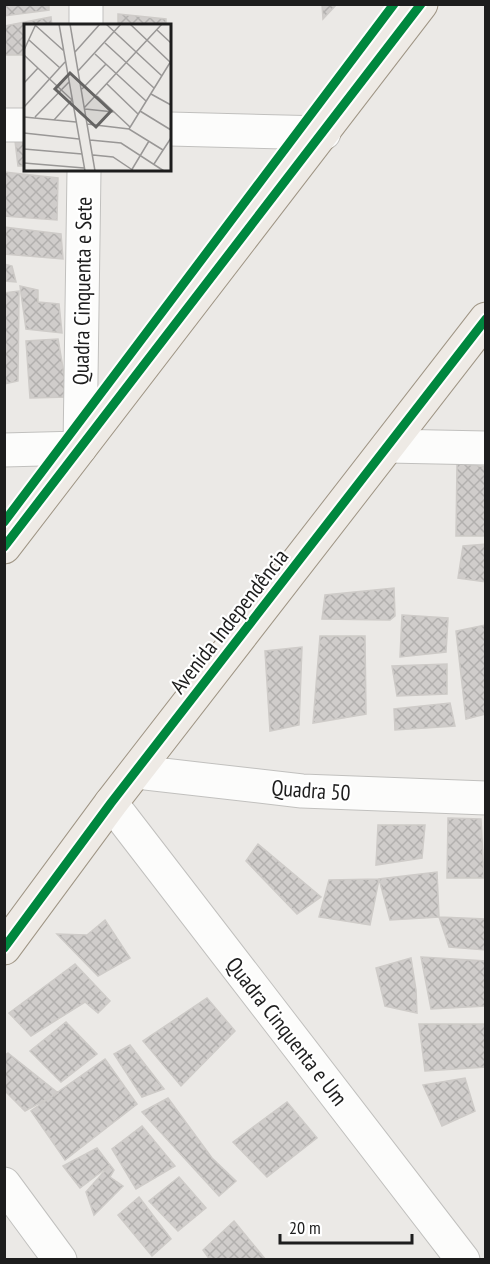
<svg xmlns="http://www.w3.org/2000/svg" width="490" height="1264" font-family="'PT Sans Narrow',sans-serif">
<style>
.building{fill:url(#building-cross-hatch);stroke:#cecbc8;stroke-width:1.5}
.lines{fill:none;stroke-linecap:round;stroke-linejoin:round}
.minor-casing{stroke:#c1c0be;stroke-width:35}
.major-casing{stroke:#9f9585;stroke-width:35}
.minor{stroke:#fcfcfb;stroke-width:33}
.major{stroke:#eeeae5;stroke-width:33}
.cycleway-casing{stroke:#fff;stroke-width:13}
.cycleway{stroke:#00873e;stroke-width:9}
.labels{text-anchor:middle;stroke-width:4.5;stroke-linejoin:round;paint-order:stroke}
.street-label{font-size:22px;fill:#1d1d1d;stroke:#fff}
.inset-road{fill:none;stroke:#999796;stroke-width:1.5}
.view{fill:#656463;fill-opacity:0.15;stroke:#656463;stroke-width:3}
.inset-edge{fill:none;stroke:#1d1d1d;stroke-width:3}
</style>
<defs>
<pattern id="building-cross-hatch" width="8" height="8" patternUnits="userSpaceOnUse" patternTransform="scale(1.5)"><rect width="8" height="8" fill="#d0cdcb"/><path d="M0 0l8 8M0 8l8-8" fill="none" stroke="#b2b0ae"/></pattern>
</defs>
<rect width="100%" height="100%" fill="#ebe9e6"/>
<path class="building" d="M4,4H49V10L4,16Z
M322,4H337L323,19Z
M118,14L166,19V26H118Z
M51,17L52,26H26V55H4V26Z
M15,141L26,143V166H18Z
M4,172L58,178L57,220L4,216Z
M4,227L61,234L63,259L4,254Z
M4,264L12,266L16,282L4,281Z
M20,286L38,290V302L59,304L62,333L26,329Z
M19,291L18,381L4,384V293Z
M58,339L68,397L30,398L26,341Z
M457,463L486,467V536H456Z
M486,544V582L458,578L463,546Z
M394,588L395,616L390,620L322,619L325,595Z
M402,615L448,618L446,652L400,657Z
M486,625V714L466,719L456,631Z
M320,636H365L366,714L313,723Z
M302,647L299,725L270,731L265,651Z
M447,664V694L397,696L392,666Z
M450,703L455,726L395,730L394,709Z
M448,818L481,819L484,878H447Z
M378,825H425L422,858L376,865Z
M258,844L321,897L297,914L246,861Z
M437,872L439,917L390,920L379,879Z
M379,879L370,925L319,917L329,880Z
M439,917L486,919V950L449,947Z
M105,920L130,958L98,976L57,934L87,935Z
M421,957L486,961V1006L431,1009Z
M411,958L416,990L417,1013L385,1006L376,968Z
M75,964L110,1001L98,1013L85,1002L31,1036L9,1013Z
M207,998L235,1031L181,1086L143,1041Z
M66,1022L97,1054L61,1082L30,1051Z
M419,1024H486V1067L425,1071Z
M130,1045L164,1089L142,1097L114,1054Z
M8,1053L58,1093L25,1111L4,1090V1056Z
M105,1059L137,1104L65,1160L31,1111Z
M465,1078L475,1111L442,1126L423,1085Z
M168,1098L212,1158L236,1181L219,1196L142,1112Z
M287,1102L317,1138L267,1177L233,1142Z
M142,1126L175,1166L136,1189L112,1149Z
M97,1148L110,1165L80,1188L63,1166Z
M110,1165L114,1170L110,1177L123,1186L94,1215L86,1192Z
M179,1177L206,1208L178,1231L149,1201Z
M139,1197L171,1239L152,1256L118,1215Z
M234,1221L266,1260H210L203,1250Z"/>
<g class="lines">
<defs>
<path id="minor" d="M86,26V4
M4,125H26
M170,129L324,133
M388,446L486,448
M4,450L80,448L84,170
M137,772L302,791L486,798
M111,803L463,1260
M4,1184L60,1260"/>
<path id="major" d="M4,547L421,4
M4,948L111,803L486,319"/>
</defs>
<use href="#minor" class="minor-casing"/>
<use href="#major" class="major-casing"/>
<use href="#minor" class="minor"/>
<use href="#major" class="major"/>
<defs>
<path id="cycleway" d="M4,522L394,4
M4,547L421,4
M4,948L111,803L486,319"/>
</defs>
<use href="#cycleway" class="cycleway-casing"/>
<use href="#cycleway" class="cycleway"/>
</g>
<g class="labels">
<g class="street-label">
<text transform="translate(82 291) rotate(-89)" y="8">Quadra Cinquenta e Sete</text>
<text transform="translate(229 621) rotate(-52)" y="8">Avenida Independência</text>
<text transform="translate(311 790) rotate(4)" y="8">Quadra 50</text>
<text transform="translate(287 1031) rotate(52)" y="8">Quadra Cinquenta e Um</text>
</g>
</g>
<g transform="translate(24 24)">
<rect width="147" height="147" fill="#ebe9e6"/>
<path class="inset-road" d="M35,0L61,147M46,0L71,147M82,0L138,52M106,0L146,38M11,1L40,27M133,6L147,19M5,16L36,44M81,19L130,64M0,26L12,0M51,28L76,0M71,30L122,77M0,31L48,76L30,96M54,47L97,0M0,59L14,44M83,60L114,90M58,65L82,40M127,70L147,81M73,72L106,103M0,83L41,38M60,84L138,0M61,85L90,88M116,87L147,106M0,93L52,98M11,93L45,58M63,100L105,105L139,126M105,105L147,37M0,109L55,115M66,116L97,119L140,147M0,125L58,130M69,131L89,133L110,147M0,139L60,144M130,140L147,114M107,147L125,117"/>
<path class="view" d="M46,49L87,87L72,103L31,65Z"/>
<rect width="147" height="147" class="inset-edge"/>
</g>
<rect width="490" height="1264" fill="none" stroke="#1d1d1d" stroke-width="12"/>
<path d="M280 1234v9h132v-9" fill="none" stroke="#1d1d1d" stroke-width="3"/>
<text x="289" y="1234" font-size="18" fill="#1d1d1d" stroke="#ffffff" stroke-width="4.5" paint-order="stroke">20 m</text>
</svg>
